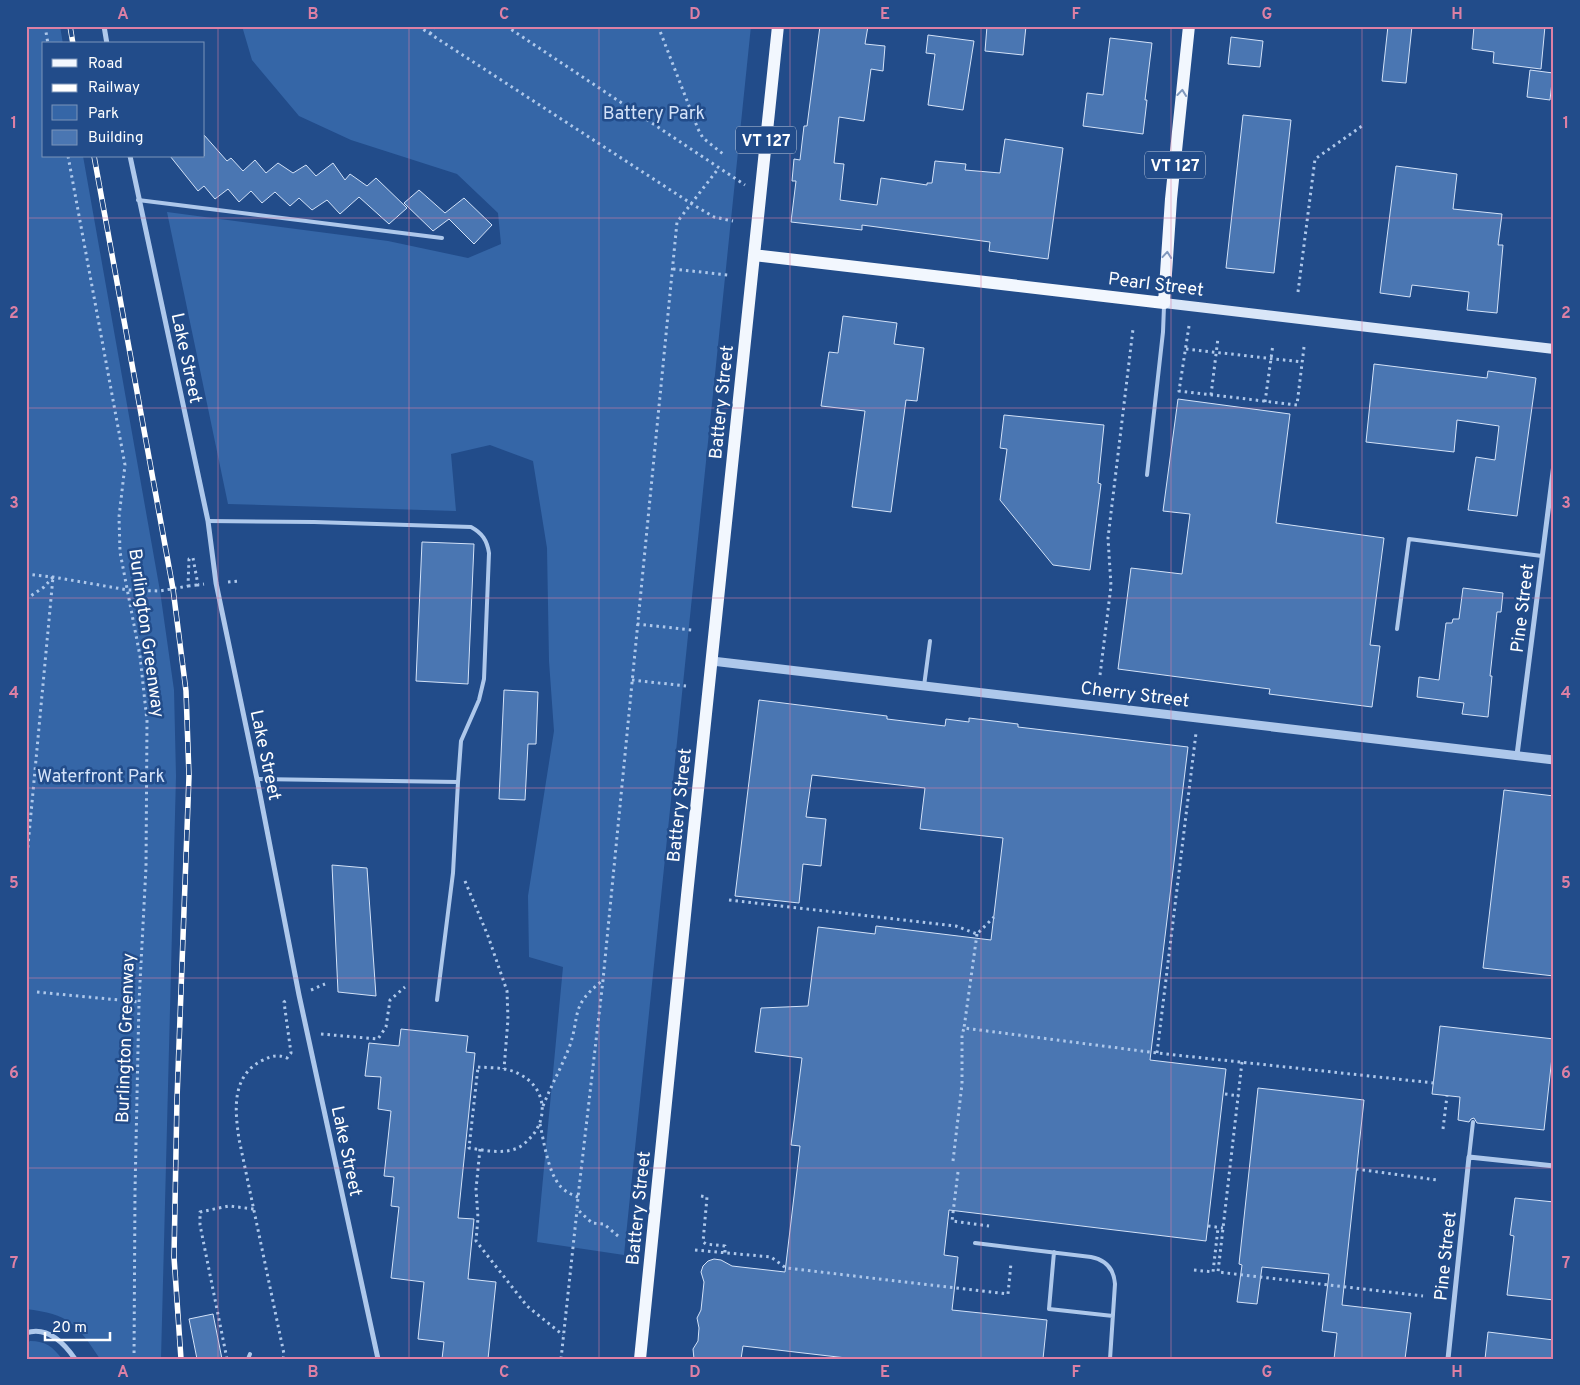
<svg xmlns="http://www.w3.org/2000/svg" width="1580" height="1385" font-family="Overpass,sans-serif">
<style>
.green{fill:#3566a7}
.building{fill:#4a76b2;stroke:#d3e2f8}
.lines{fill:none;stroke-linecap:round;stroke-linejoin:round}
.path{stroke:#aec8eb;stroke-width:3;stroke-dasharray:2.5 4;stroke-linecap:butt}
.service{stroke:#aec8eb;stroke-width:4}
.minor{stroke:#aec8eb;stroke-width:5}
.tertiary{stroke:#aec8eb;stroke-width:9}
.secondary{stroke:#d9e6f8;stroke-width:10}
.primary{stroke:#f2f7fe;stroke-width:12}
.rail-casing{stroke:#fff;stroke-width:5.5}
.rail{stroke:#224c8a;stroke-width:4;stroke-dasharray:11;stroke-linecap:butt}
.oneway{stroke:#8099be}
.grid{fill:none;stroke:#dd80a5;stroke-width:1;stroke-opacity:0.55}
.labels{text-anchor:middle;stroke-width:5;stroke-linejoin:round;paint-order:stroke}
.shield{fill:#224c8a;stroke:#bdc9dc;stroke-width:1}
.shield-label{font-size:16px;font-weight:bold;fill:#fff}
.park-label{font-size:18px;fill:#d3e2f8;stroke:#224c8a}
.street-label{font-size:18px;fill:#fff;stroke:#224c8a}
.neatline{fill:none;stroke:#dd80a5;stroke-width:2}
.grid-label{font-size:16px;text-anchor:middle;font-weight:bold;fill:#dd80a5}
</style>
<rect width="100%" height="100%" fill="#224c8a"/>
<path class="green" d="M26,26H60L63,44H44V156H83L160,591L174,690L176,776L161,1359H100C77,1324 69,1314 26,1309Z
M242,26H751L624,1255L537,1242L563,967L529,957L528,896L554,731L549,661L547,548L533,461L490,445L451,454L456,511L228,504L167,212L388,241L468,258L501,244L498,213L457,174L351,140L299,116L252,60Z
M30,1341C46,1341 53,1347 62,1359H26V1344Z"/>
<path class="building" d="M820,26H868L865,44L885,46L883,71L871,69L864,121L839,117L834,163L844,164L840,200L877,205L881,178L927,185V183H932L935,161L966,164L965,170L1000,173L1005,139L1063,148L1048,259L989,251L990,242L862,225V230L791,222L796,181H792L794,159L800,160L804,126H807Z
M987,26H1026L1023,55L985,51Z
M1388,26H1412L1406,83L1382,81Z
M1474,26H1545L1541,69L1493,63L1494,52L1472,49Z
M928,35L974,41L963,110L928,105L935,54L926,53Z
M1231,37L1263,41L1260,67L1228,64Z
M1110,38L1152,43L1145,100H1147L1143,134L1083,126L1087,93L1103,95Z
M1530,70L1553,73L1550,100L1527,97Z
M1243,115L1291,120L1274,273L1226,268Z
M204,135L227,161L231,158L243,171L255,160L266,173L278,163L293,173L306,165L316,176L333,163L345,180L350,174L367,186L376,178L407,208L389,224L359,197L340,214L327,200L312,210L299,198L290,206L275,192L262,203L251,191L239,202L228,189L215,199L204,186L198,191L170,156H204Z
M1396,166L1457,174L1453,209L1502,214L1498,245H1503L1497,313L1467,310L1469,292L1412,285L1410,297L1380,293Z
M419,190L445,213L464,198L492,225L474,244L449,219L433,231L404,203Z
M843,316L897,323L894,344L924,348L917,401L906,400L891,512L852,507L865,411L821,406L829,352L838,353Z
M1374,364L1487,378L1488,371L1536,378L1517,516L1468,510L1476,457L1495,460L1499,426L1457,420L1454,452L1366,442Z
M1178,399L1290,414L1276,523L1384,538L1370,645L1380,646L1372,707L1269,694L1270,689L1118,669L1131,568L1182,574L1190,514L1163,511Z
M1004,415L1104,425L1098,483L1101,484L1090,570L1053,565L1000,500L1007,449L1000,448Z
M422,542L474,544L468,684L416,681Z
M1463,588L1503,593L1501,612H1497L1490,676H1492L1488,717L1462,714L1464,703L1417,697L1419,677L1439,680L1446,623H1452L1453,619H1459Z
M504,690L538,692L536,744H528L525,800L499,799Z
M759,700L887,716V719L945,726L946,719L969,722V718L1018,724V727L1188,747L1150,1060L1226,1069L1206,1241L949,1210L944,1255L958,1257L952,1310L1047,1320L1043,1359H855L743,1346L741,1359H694L693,1349L698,1341L699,1328L697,1318L701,1310L704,1282L701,1272L703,1266L708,1261L714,1259L721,1260L732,1266L785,1272L800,1146L791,1145L802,1058L755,1052L761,1008L808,1006L818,927L875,934L876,926L991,940L1003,838L920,829L925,788L812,775L806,817L826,819L821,866L803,864L799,903L735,896Z
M1504,790L1554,796V976L1483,968Z
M332,865L367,868L376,996L338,992Z
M1440,1026L1554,1039L1544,1130L1477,1123L1474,1118L1471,1119L1469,1122L1458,1120L1460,1097L1432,1094Z
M401,1029L468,1036L466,1052L475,1053L458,1218L474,1219L468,1279L496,1282L488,1359H442L444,1342L418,1339L424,1282L391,1278L399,1207L391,1206L394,1177L384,1176L391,1111L378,1109L381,1077L365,1076L369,1043L399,1046Z
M1258,1088L1364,1100L1342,1305L1411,1313L1405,1359H1334L1337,1333L1322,1331L1329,1274L1262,1267L1257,1304L1237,1302L1242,1265L1239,1264Z
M1515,1198L1554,1202V1300L1507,1295L1514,1236L1510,1235Z
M213,1314L222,1359H197L189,1319Z
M1488,1332L1554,1340V1359H1485Z"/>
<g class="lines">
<path class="path" d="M45,26L48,44
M418,26L692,204L714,217L733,221
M506,26L745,185
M658,26L698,129L703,138L723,154
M430,34L435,26
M68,156L125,465L119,517L120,552L140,656L147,721L146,867L139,1002L135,1191L134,1359
M673,269L728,275
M1298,292L1315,159L1362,126
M1189,326L1179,391L1297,405L1304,347
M1186,349L1302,362
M1211,395L1218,338
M1265,402L1273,344
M26,574L53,577L128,590L160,591L188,586L189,559L193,558L198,585L204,584
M228,582L239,581
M188,586L198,585
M26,599L44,587L53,577
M637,624L692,630
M1100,675L1111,586L1108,538L1133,329
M632,680L686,686
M26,867L53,577
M465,881L488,936L507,991L508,1019L504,1069
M729,900L956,926L977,934L994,917
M977,934L964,1028L1157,1053L1434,1083
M311,990L325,984
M37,992L139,1002
M321,1034L378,1039L386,1027L390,1000L405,987
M1157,1053L1196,733
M1242,1062L1218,1272L1423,1296
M478,1067C491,1068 507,1067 519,1074C544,1086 549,1114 533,1135C528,1140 522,1147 515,1149C501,1154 483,1150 469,1148Z
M1225,1094L1239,1096
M543,1106C551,1086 561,1068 569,1048C581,1015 569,1007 602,981
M540,1124C544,1142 548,1173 561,1187C566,1192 572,1195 578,1197
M1443,1129L1447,1096
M480,1149L476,1189L478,1218L476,1241L527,1306L563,1335
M953,1161L962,1084V1035L964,1028
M1356,1169L1437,1180
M958,1172L952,1221L989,1226
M701,1196L707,1197L703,1242L706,1244L725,1246V1253
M1208,1226L1223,1228
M618,1236L604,1224L592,1223L577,1209L578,1197L603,980L677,222L718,169
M695,1250L771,1257L786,1268L1008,1294L1011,1263
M1194,1270L1213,1272L1218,1228
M227,1359L200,1225V1212L229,1206L254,1209
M283,1359L284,1354L239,1139C235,1111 231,1077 261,1061C271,1056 277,1054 287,1058L291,1053L284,1002L287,1000
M561,1359L577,1210"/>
<path class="service" d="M138,200L442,238
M1147,475L1163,332L1164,306
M208,521L314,522L471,527C482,533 487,540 489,553L484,679L479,700L461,741L458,782
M1397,629L1409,539L1542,556
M924,686L930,641
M257,779L458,782L453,873L437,1000
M1469,1157L1473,1122
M975,1243L1091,1257C1106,1260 1114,1269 1115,1284L1110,1359
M1054,1252L1049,1309L1113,1316
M248,1359L250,1354"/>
<path class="minor" d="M104,26L107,44
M130,156L208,521L216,583L257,779L299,995L378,1359
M1517,755L1554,464
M26,1333C47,1326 64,1343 75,1359
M1448,1359L1469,1157L1554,1166"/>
<path class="tertiary" d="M712,661L1554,760"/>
<path class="secondary" d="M1164,303L1554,349"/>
<path class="primary" d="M754,255L1164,303L1171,199L1189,26
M640,1359L687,895L778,26"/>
<defs>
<path id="rail" d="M70,26L73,44
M94,156L173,589L186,691L189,776L177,1099L174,1257L181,1359"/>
</defs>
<use href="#rail" class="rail-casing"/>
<use href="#rail" class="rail"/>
</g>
<defs><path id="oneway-chevron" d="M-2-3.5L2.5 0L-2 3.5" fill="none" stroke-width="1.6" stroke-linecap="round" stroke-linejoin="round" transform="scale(1.25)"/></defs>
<g class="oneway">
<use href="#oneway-chevron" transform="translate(1182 93) rotate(-84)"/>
<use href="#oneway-chevron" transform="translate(1167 255) rotate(-85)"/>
</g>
<path class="grid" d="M218,26V1359M409,26V1359M599,26V1359M790,26V1359M981,26V1359M1171,26V1359M1362,26V1359M26,218H1554M26,408H1554M26,598H1554M26,788H1554M26,978H1554M26,1168H1554"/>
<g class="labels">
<g class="shield">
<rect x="736" y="126.5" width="60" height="27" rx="4"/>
<rect x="1145" y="151.5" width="60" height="27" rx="4"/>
</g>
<g class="shield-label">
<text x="766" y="146">VT 127</text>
<text x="1175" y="171">VT 127</text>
</g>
<g class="park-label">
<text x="654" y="119">Battery Park</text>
<text x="101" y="782">Waterfront Park</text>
</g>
<g class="street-label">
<text transform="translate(1156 284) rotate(7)" y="6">Pearl Street</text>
<text transform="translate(187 358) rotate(78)" y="6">Lake Street</text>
<text transform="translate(721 402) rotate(-84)" y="6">Battery Street</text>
<text transform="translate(1522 608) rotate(-83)" y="6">Pine Street</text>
<text transform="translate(147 633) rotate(82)" y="6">Burlington Greenway</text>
<text transform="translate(1135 694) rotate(7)" y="6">Cherry Street</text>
<text transform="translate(266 755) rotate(78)" y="6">Lake Street</text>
<text transform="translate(679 805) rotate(-84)" y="6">Battery Street</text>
<text transform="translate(125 1038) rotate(-88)" y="6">Burlington Greenway</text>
<text transform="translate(347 1151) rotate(78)" y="6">Lake Street</text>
<text transform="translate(638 1208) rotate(-84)" y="6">Battery Street</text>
<text transform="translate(1445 1256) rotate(-84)" y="6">Pine Street</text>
</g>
</g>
<rect width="1580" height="1385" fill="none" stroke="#224c8a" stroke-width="55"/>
<rect x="42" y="42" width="162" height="115" fill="#224c8a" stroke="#7a94b9"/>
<rect x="52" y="59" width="25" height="8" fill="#f2f7fe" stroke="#7a94b9"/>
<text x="88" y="68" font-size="15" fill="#ffffff">Road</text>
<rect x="52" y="84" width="25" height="8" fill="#ffffff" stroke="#7a94b9"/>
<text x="88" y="92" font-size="15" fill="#ffffff">Railway</text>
<rect x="52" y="105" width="25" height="15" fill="#3566a7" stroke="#7a94b9"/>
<text x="88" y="118" font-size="15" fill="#ffffff">Park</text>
<rect x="52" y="130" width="25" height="15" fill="#4a76b2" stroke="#7a94b9"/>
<text x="88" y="142" font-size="15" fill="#ffffff">Building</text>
<path d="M45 1332v8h65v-8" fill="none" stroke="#ffffff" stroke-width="2.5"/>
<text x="52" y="1332" font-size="15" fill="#ffffff" stroke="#224c8a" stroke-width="4" paint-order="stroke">20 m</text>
<rect x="28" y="28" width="1524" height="1330" class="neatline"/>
<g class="grid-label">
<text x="123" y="19">A</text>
<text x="313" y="19">B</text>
<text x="504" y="19">C</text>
<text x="695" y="19">D</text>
<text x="885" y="19">E</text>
<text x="1076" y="19">F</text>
<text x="1267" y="19">G</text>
<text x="1457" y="19">H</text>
<text x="14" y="128">1</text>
<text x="1566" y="128">1</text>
<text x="14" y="318">2</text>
<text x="1566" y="318">2</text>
<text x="14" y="508">3</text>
<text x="1566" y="508">3</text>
<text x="14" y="698">4</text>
<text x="1566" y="698">4</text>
<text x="14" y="888">5</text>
<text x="1566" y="888">5</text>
<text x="14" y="1078">6</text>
<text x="1566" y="1078">6</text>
<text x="14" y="1268">7</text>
<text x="1566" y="1268">7</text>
<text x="123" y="1377">A</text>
<text x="313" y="1377">B</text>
<text x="504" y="1377">C</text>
<text x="695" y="1377">D</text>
<text x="885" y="1377">E</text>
<text x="1076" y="1377">F</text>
<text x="1267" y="1377">G</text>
<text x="1457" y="1377">H</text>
</g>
</svg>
